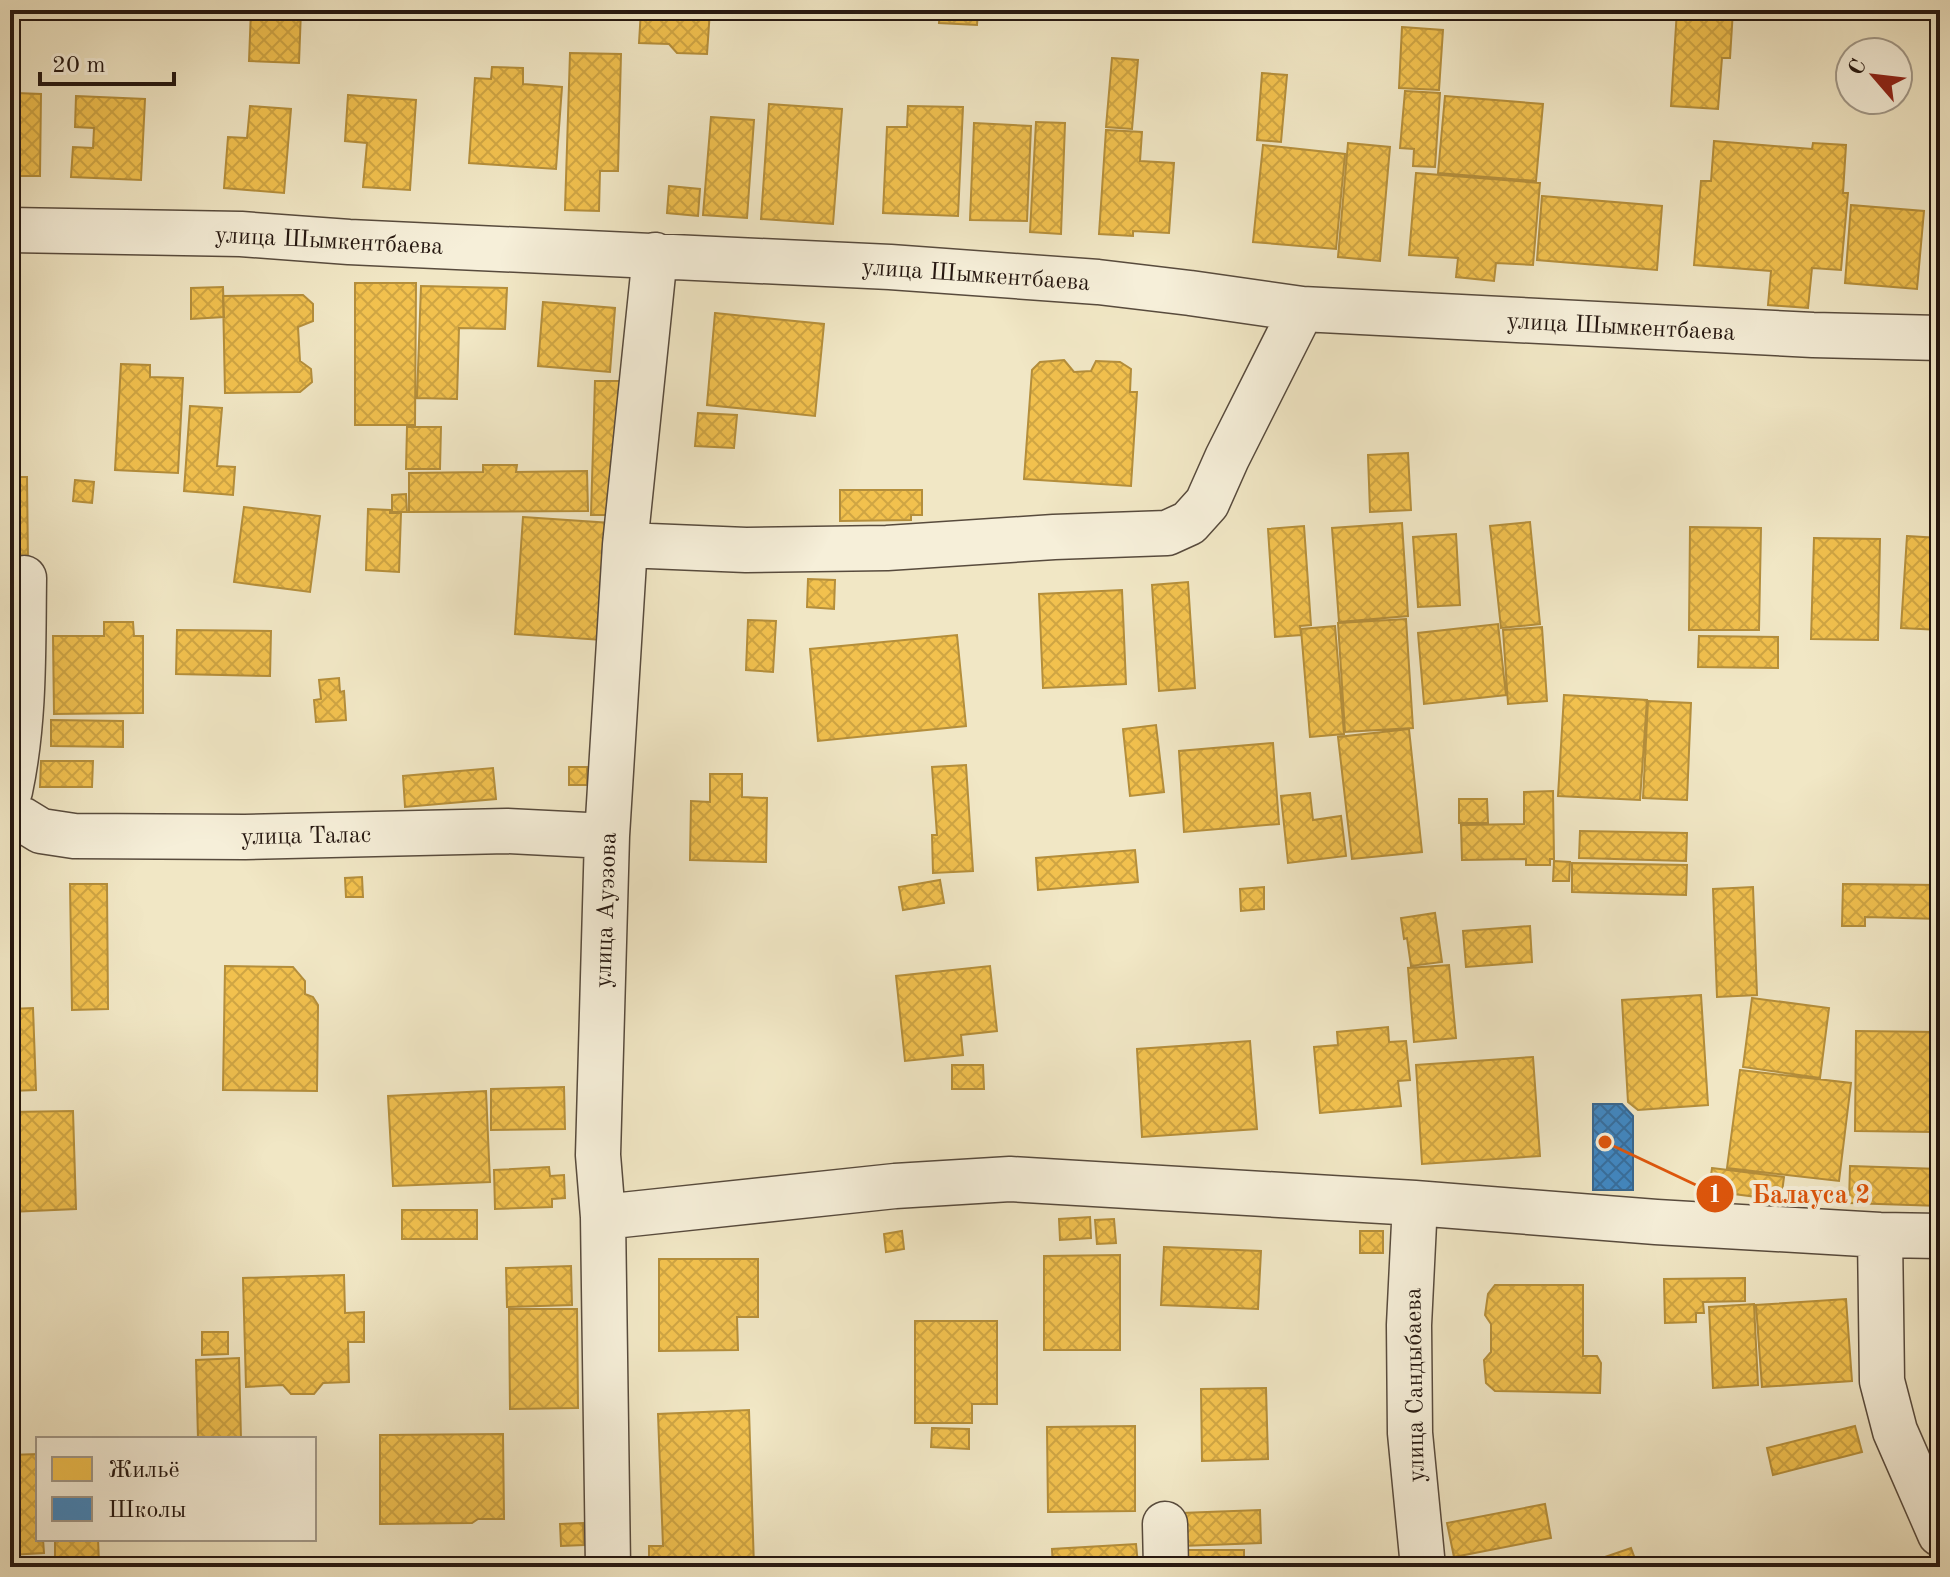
<svg xmlns="http://www.w3.org/2000/svg" width="1950" height="1577" font-family="'Old Standard TT',serif">
<style>
.homes{fill:url(#homes-cross-hatch);stroke:#b48e3b;stroke-width:2}
.schools{fill:url(#schools-cross-hatch);stroke:#37668f;stroke-width:2}
.lines{fill:none;stroke-linecap:round;stroke-linejoin:round}
.minor-casing{stroke:#584b3d;stroke-width:47}
.minor{stroke:#f6efd9;stroke-width:44}
.labels{text-anchor:middle;stroke-width:8;stroke-linejoin:round;paint-order:stroke}
.street-label{font-size:24px;fill:#251710;stroke:#f6efd9}
.leader{fill:none;stroke:#de560c;stroke-width:3}
.callout-dot{fill:#de560c;stroke:#f6efd9;stroke-width:3}
.mark-label{font-size:24px;text-anchor:middle;font-weight:bold;fill:#fff}
.callout-label{font-size:26px;text-anchor:middle;font-weight:bold;fill:#de560c;stroke:#f6efd9;stroke-width:8;stroke-linejoin:round;paint-order:stroke}
</style>
<defs>
<pattern id="homes-cross-hatch" width="8" height="8" patternUnits="userSpaceOnUse" patternTransform="scale(2)"><rect width="8" height="8" fill="#f2c14e"/><path d="M0 0l8 8M0 8l8-8" fill="none" stroke="#cfa543"/></pattern>
<pattern id="schools-cross-hatch" width="8" height="8" patternUnits="userSpaceOnUse" patternTransform="scale(2)"><rect width="8" height="8" fill="#3f88c5"/><path d="M0 0l8 8M0 8l8-8" fill="none" stroke="#356e9f"/></pattern>
</defs>
<rect width="100%" height="100%" fill="#f1e7c5"/>
<filter id="stains"><feTurbulence type="fractalNoise" baseFrequency=".0025" numOctaves="4"/><feColorMatrix values="0 0 0 0 .2 0 0 0 0 .09 0 0 0 0 .02 0 0 0 .5 -.17"/></filter>
<radialGradient id="worn" r=".72"><stop offset=".6" stop-color="#630" stop-opacity="0"/><stop offset="1" stop-color="#630" stop-opacity=".3"/></radialGradient>
<path class="homes" d="M251,10H301L299,63L249,61Z
M641,10H710L707,54L677,53L669,44L639,43Z
M940,10H978L977,25L939,23Z
M1677,10H1733L1730,58H1722L1718,109L1671,106Z
M1402,27L1443,30L1439,90L1399,88Z
M570,53L621,54L618,171H600L599,211L565,210Z
M1112,58L1138,60L1132,129L1106,127Z
M492,67L523,68V84L562,87L556,169L469,163L475,78L491,79Z
M1262,73L1287,75L1281,142L1257,140Z
M1405,91L1440,93L1435,167L1413,166L1414,149L1400,148Z
M16,93L41,94L40,176H15Z
M348,95L416,100L410,190L363,187L367,143L345,141Z
M76,96L145,99L141,180L71,177L73,147L93,148L94,128L75,127Z
M1445,96L1543,104L1536,181L1438,173Z
M769,104L842,109L833,224L761,219Z
M250,106L291,109L284,193L224,188L228,137L247,138Z
M908,106L963,107L958,216L883,213L887,127H907Z
M711,117L754,120L747,218L703,215Z
M1036,122L1065,123L1061,234L1030,232Z
M974,123L1031,126L1027,221L970,220Z
M1106,130L1142,132L1140,161L1174,163L1169,233L1133,231V236L1099,234Z
M1714,141L1812,149L1813,143L1846,145L1843,193H1848L1841,270L1812,268L1808,308L1768,305L1771,271L1694,265L1701,181H1711Z
M1348,143L1390,147L1380,261L1338,257Z
M1263,145L1345,154L1336,249L1253,242Z
M1416,173L1540,183L1533,265L1496,263L1494,281L1456,277L1458,258L1409,255Z
M669,186L700,189L698,216L667,213Z
M1542,196L1662,206L1657,270L1537,260Z
M1851,205L1924,211L1917,289L1845,283Z
M1937,214H1940V293L1932,292Z
M355,283H416L415,425H355Z
M421,286L507,288L505,329L459,328L457,399L417,398Z
M223,287L224,317L191,319V288Z
M303,295L313,304V321L298,327L300,361L311,369L312,382L300,392L225,393L223,296Z
M543,302L615,308L610,372L538,366Z
M715,313L824,324L815,416L707,405Z
M1064,360L1074,372L1091,371L1096,361L1120,362L1131,369L1130,392H1137L1131,486L1024,479L1032,370L1040,362Z
M121,364L150,365V377L183,378L178,473L115,470Z
M595,381H621L617,515H591Z
M190,406L222,408L217,466L235,467L233,495L184,491Z
M698,413L737,415L734,448L695,446Z
M407,427H441L440,469H406Z
M1408,453L1411,510L1370,512L1368,455Z
M483,465H517L516,472L587,471L588,511L409,512V473L483,472Z
M10,477H27L28,563H10Z
M75,480L94,482L92,503L73,501Z
M840,490H922V515H911V520L840,521Z
M406,494L407,512H392V495Z
M244,507L320,516L310,592L234,582Z
M368,509L390,510V513H401L399,572L366,570Z
M523,517L611,523L602,640L515,634Z
M1530,522L1540,624L1501,628L1490,526Z
M1402,523L1408,616L1339,622L1332,528Z
M1304,526L1311,625L1300,626L1301,635L1275,637L1268,529Z
M1690,527L1761,528L1759,630H1689Z
M1456,534L1460,605L1418,607L1413,537Z
M1907,536L1940,538V630L1901,628Z
M1814,538L1880,539L1878,640L1811,639Z
M808,579L835,580L834,609L807,607Z
M1188,582L1195,688L1159,691L1152,585Z
M1122,590L1126,684L1043,688L1039,594Z
M1406,619L1413,728L1345,732L1338,623Z
M748,620L776,621L773,672L746,670Z
M104,622H133L134,636H143V713L54,714L53,636H104Z
M1498,624L1506,695L1424,704L1418,633Z
M1335,626L1344,734L1310,737L1301,629Z
M1542,627L1547,701L1508,704L1503,630Z
M177,630L271,631L270,676L176,674Z
M957,635L966,726L818,741L810,649Z
M1699,636L1778,637V668L1698,667Z
M339,678L340,692L344,691L346,720L316,722L314,700L321,699L319,680Z
M1564,695L1647,700L1640,800L1558,796Z
M1648,701L1691,703L1687,800L1643,798Z
M51,720L123,721V747L51,746Z
M1156,725L1164,792L1130,796L1123,729Z
M1409,729L1422,852L1352,859L1338,737Z
M1273,743L1279,824L1184,832L1179,751Z
M1937,744H1940V842L1932,841Z
M41,761H93L92,787H40Z
M966,765L973,871L933,873L932,835H937L932,767Z
M569,767H587V785H569Z
M493,768L496,799L405,807L403,776Z
M710,774H742V797L767,798L766,862L690,860L691,801L710,802Z
M1553,791L1554,859H1550V865H1526V859L1462,860L1461,825L1524,824V792Z
M1310,793L1313,820L1341,816L1346,856L1288,863L1281,796Z
M1459,799H1487L1488,823H1459Z
M1580,831L1687,833L1686,861L1579,858Z
M1135,850L1138,882L1038,890L1036,858Z
M1554,861L1570,862L1569,881H1553Z
M1572,863L1687,865L1686,895L1572,892Z
M362,877L363,897H346L345,878Z
M940,880L944,903L903,910L899,887Z
M70,884H107L108,1009L72,1010Z
M1843,884L1940,885V919L1865,917V926H1842Z
M1264,887V909L1241,911L1240,889Z
M1753,887L1757,995L1717,997L1713,889Z
M1435,913L1442,962L1411,966L1407,938L1404,939L1401,918Z
M1530,926L1532,962L1466,967L1463,931Z
M1449,965L1456,1038L1414,1042L1408,968Z
M225,966L293,967L305,981V994L313,997L318,1005L317,1091L223,1090Z
M990,966L997,1031L961,1035L963,1055L905,1061L896,976Z
M1701,995L1708,1105L1638,1110L1628,1102L1622,1000Z
M1752,998L1829,1008L1820,1078L1743,1067Z
M33,1008L36,1090L10,1091V1009Z
M1388,1027L1389,1042L1406,1041L1410,1080L1398,1081L1401,1106L1320,1113L1314,1047L1338,1045L1337,1032Z
M1856,1031L1937,1032L1936,1132L1855,1131Z
M1250,1041L1257,1129L1142,1137L1137,1049Z
M1533,1057L1540,1156L1422,1164L1416,1065Z
M952,1065H983L984,1089H952Z
M1740,1070L1851,1083L1839,1181L1727,1168Z
M564,1087L565,1129L491,1130V1089Z
M486,1091L490,1182L393,1186L388,1096Z
M73,1111L76,1209L10,1212V1112Z
M1850,1166L1940,1169V1206L1849,1203Z
M549,1167L550,1176L564,1175L565,1198L552,1199V1207L495,1209L494,1170Z
M1712,1168L1784,1177L1781,1200L1709,1191Z
M402,1210H477V1239H402Z
M1090,1217L1091,1238L1060,1240L1059,1219Z
M1114,1219L1116,1243L1097,1244L1095,1220Z
M902,1231L904,1249L886,1252L884,1234Z
M1360,1231H1383V1253H1360Z
M1164,1247L1261,1251L1258,1309L1161,1305Z
M1120,1255V1350H1044V1256Z
M659,1259H758V1317H737L738,1350L659,1351Z
M571,1266L572,1305L507,1307L506,1268Z
M344,1275L345,1313L364,1312V1342H348L349,1382L323,1383L314,1394H291L283,1385L246,1387L243,1278Z
M1745,1278V1301L1703,1302L1704,1313H1696V1322L1665,1323L1664,1279Z
M1495,1285H1583V1356H1597L1601,1363L1600,1393L1495,1391L1486,1383L1484,1360L1491,1352V1324L1485,1315L1488,1294Z
M1846,1299L1852,1381L1762,1387L1756,1305Z
M1754,1304L1758,1385L1713,1388L1709,1307Z
M509,1309H577L578,1408L510,1409Z
M915,1321H997V1404H972V1423H915Z
M202,1332H228V1354L202,1355Z
M239,1358L241,1439H198L196,1360Z
M1266,1388L1268,1459L1202,1461L1201,1389Z
M749,1410L754,1567H649V1546H663L658,1414Z
M1135,1426V1511L1048,1512L1047,1427Z
M1855,1426L1862,1452L1773,1475L1767,1448Z
M932,1428L969,1429V1449L931,1447Z
M503,1434L504,1519H478L472,1523L380,1524V1435Z
M38,1454V1539H43L44,1553L10,1555V1455Z
M1545,1504L1551,1538L1454,1557L1447,1523Z
M1260,1510L1261,1543L1182,1546L1181,1513Z
M583,1523L584,1545L561,1546L560,1524Z
M55,1539H98L99,1563L55,1564Z
M1136,1544L1138,1565L1147,1564V1567H1053L1052,1549Z
M1631,1548L1638,1567H1592L1590,1562Z
M1185,1550H1244V1567H1184Z
M1370,1563L1387,1564L1388,1567H1353Z"/>
<path class="schools" d="M1593,1104H1622L1633,1116V1190H1593Z"/>
<g class="lines">
<defs>
<path id="minor" d="M10,230L241,234L349,242L890,267L1098,282L1190,293L1302,309L1813,335L1940,338
M625,545L746,550L887,548L1054,537L1167,533L1189,523L1207,503L1227,458L1302,309
M10,791C25,721 23,648 24,578
M10,815L23,820L41,831L74,836L245,837L507,831L607,836
M1415,1203L1409,1325L1410,1433L1423,1567
M603,1217L895,1186L1010,1179L1415,1203L1656,1222L1880,1235L1940,1236
M1880,1235L1882,1381L1895,1431L1940,1534
M1165,1524L1166,1567
M608,1567L603,1217L598,1155L607,836L625,545L655,255"/>
</defs>
<use href="#minor" class="minor-casing"/>
<use href="#minor" class="minor"/>
</g>
<g class="labels">
<g class="street-label">
<text transform="translate(329 240) rotate(3)" y="8">улица Шымкентбаева</text>
<text transform="translate(976 274) rotate(4)" y="8">улица Шымкентбаева</text>
<text transform="translate(1621 326) rotate(3)" y="8">улица Шымкентбаева</text>
<text transform="translate(306 835) rotate(-1)" y="8">улица Талас</text>
<text transform="translate(605 910) rotate(-88)" y="8">улица Ауэзова</text>
<text transform="translate(1414 1385) rotate(-91)" y="8">улица Сандыбаева</text>
</g>
</g>
<path class="leader" d="M1605 1142L1715 1194"/>
<g class="callout-dot">
<circle cx="1605" cy="1142" r="8"/>
<circle cx="1715" cy="1194" r="20"/>
</g>
<g class="mark-label">
<text x="1715" y="1202">1</text>
</g>
<g class="callout-label">
<text x="1811" y="1203">Балауса 2</text>
</g>
<rect width="1950" height="1577" fill="none" stroke="#f1e7c5" stroke-width="40"/>
<rect x="12" y="12" width="1926" height="1553" fill="none" stroke="#251710" stroke-width="4"/>
<rect x="20" y="20" width="1910" height="1537" fill="none" stroke="#251710" stroke-width="2"/>
<rect x="36" y="1437" width="280" height="104" fill="#f6efd9" stroke="#a29989" stroke-width="2"/>
<rect x="52" y="1457" width="40" height="24" fill="#f2c14e" stroke="#a29989" stroke-width="2"/>
<text x="108" y="1477" font-size="24" fill="#251710">Жильё</text>
<rect x="52" y="1497" width="40" height="24" fill="#3f88c5" stroke="#a29989" stroke-width="2"/>
<text x="108" y="1517" font-size="24" fill="#251710">Школы</text>
<g transform="translate(1874 76) rotate(298)"><circle r="38" fill="#f6efd9" stroke="#a29989" stroke-width="2"/>
<path d="M0-6L14 30L0 20L-14 30Z" fill="#8f2418"/>
<text y="-12" font-size="22" font-weight="bold" text-anchor="middle" fill="#251710">С</text>
</g>
<path d="M40 72v12h134v-12" fill="none" stroke="#251710" stroke-width="4"/>
<text x="52" y="72" font-size="24" fill="#251710" stroke="#f6efd9" stroke-width="6" paint-order="stroke">20 m</text>
<rect width="100%" height="100%" filter="url(#stains)"/>
<rect width="100%" height="100%" fill="url(#worn)"/>
</svg>
